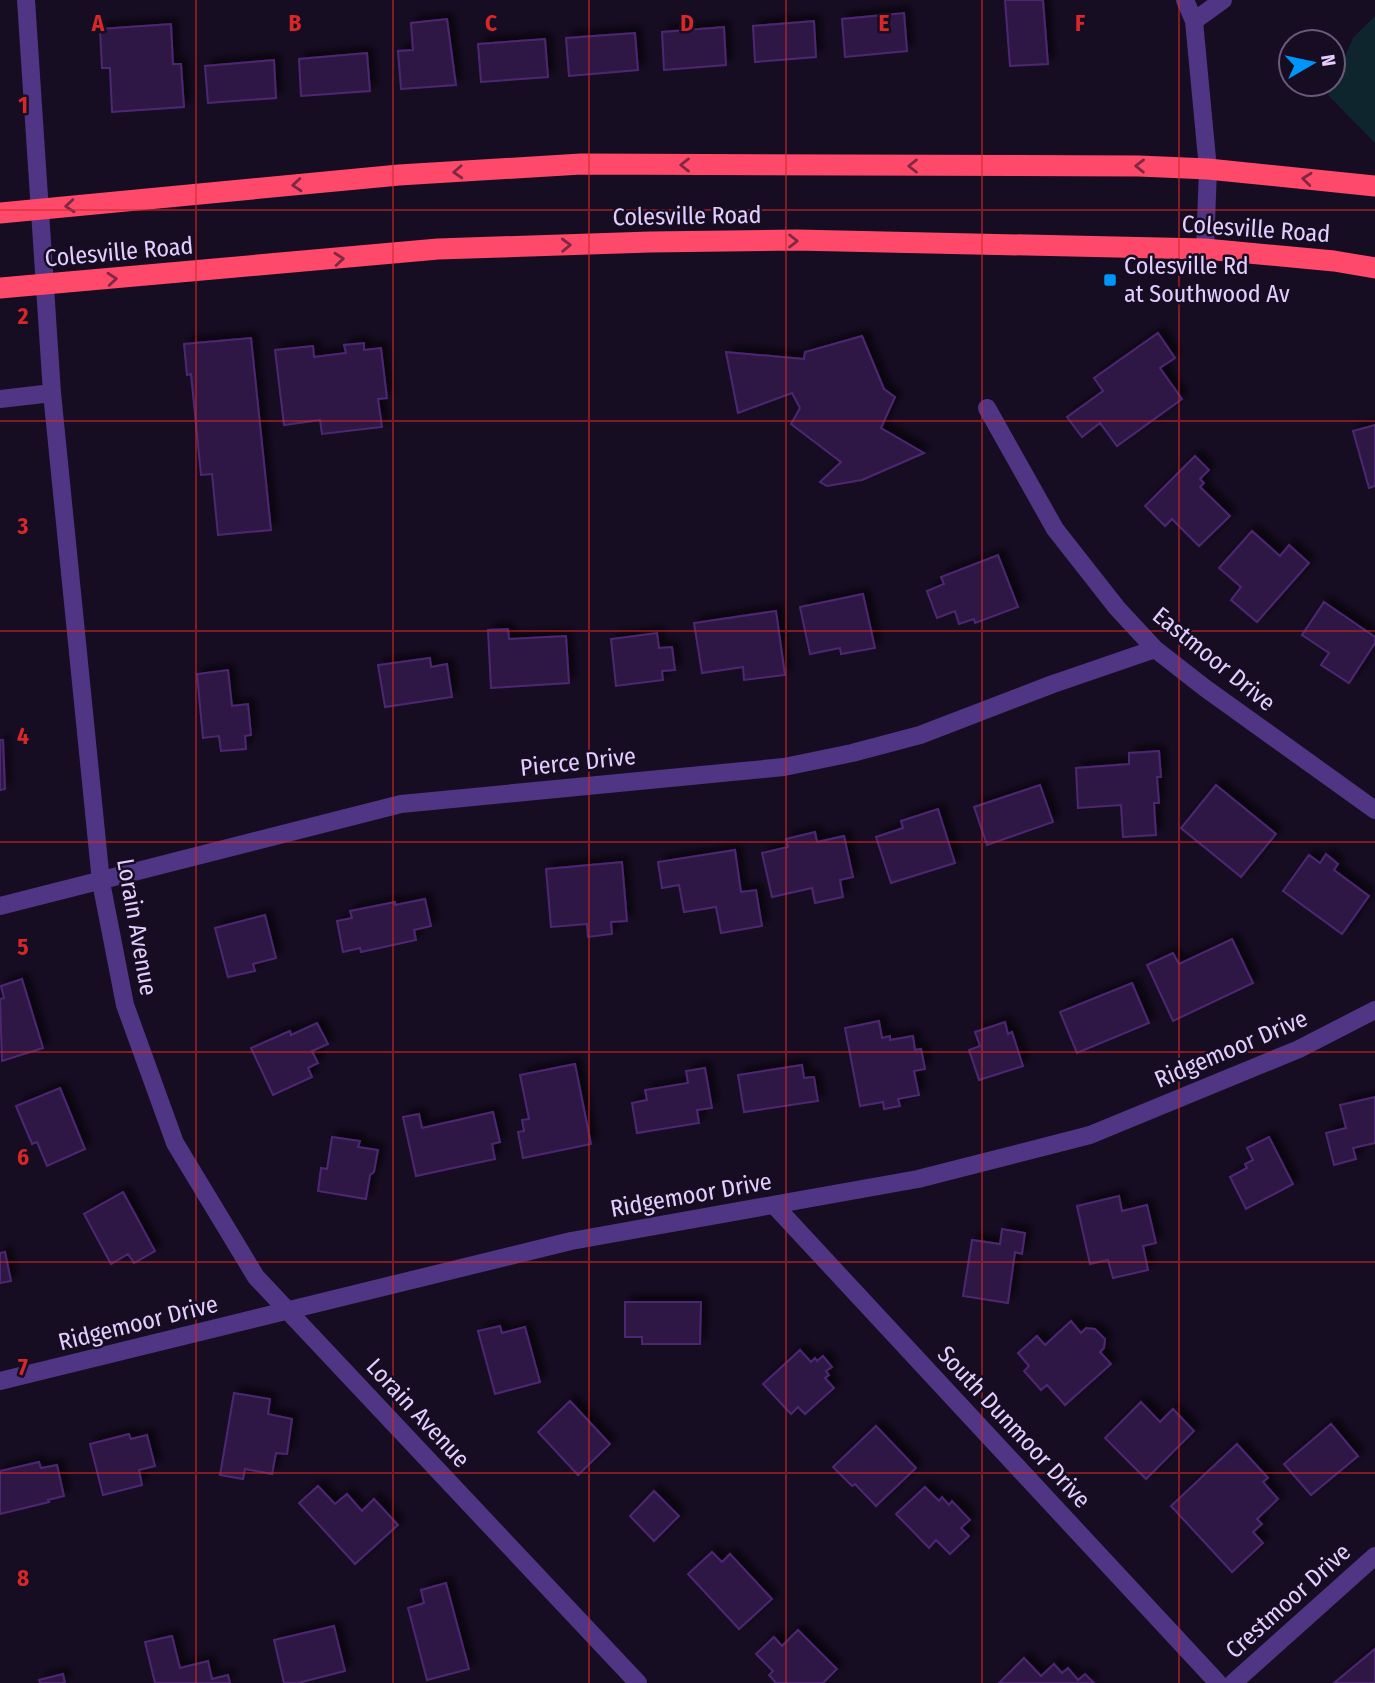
<svg xmlns="http://www.w3.org/2000/svg" width="1375" height="1683" font-family="'Fira Sans Condensed',sans-serif">
<style>
.green{fill:#0f252d}
.building{fill:#2e1845;stroke:#4d2872;stroke-width:2;filter:url(#shadow)}
.lines{fill:none;stroke-linecap:round;stroke-linejoin:round}
.minor{stroke:#503584;stroke-width:18}
.highway{stroke:#ff496a;stroke-width:21}
.oneway{stroke:#7f2843}
.grid{fill:none;stroke:#d62828;stroke-width:2;stroke-opacity:0.55}
.poi-dot{fill:#0096f9;stroke:#170d23;stroke-width:2.5}
.labels{text-anchor:middle;stroke-width:5;stroke-linejoin:round;paint-order:stroke}
.street-label{font-size:24px;fill:#e3ceff;stroke:#170d23}
.poi-label{font-size:24px;fill:#e3ceff;stroke:#170d23;text-anchor:start}
.grid-label{font-size:23px;text-anchor:middle;font-weight:bold;fill:#d62828;stroke:#170d23;stroke-width:5;stroke-linejoin:round;paint-order:stroke}
</style>
<defs>
<filter id="shadow"><feDropShadow dx="6" dy="-6" stdDeviation="3.5" flood-color="#0009"/></filter>
</defs>
<rect width="100%" height="100%" fill="#170d23"/>
<path class="green" d="M1375,16V143L1328,95L1353,38Z"/>
<path class="building" d="M1005,0H1043L1048,64L1010,66Z
M904,13L907,51L845,57L842,19Z
M447,19L456,85L401,89L398,51L413,50L411,23Z
M814,21L816,57L755,62L753,26Z
M171,24L173,64H181L184,107L112,112L110,68H102L100,29Z
M724,27L726,65L664,70L662,32Z
M635,33L638,70L569,76L566,38Z
M545,39L548,77L481,82L478,44Z
M367,53L370,91L301,96L299,59Z
M274,60L276,98L208,103L205,66Z
M1158,333L1175,358L1160,368L1182,399L1117,446L1100,423L1082,437L1067,417L1103,391L1094,378Z
M862,336L884,389L895,397L881,428L924,453L862,480L827,486L820,482L841,462L791,424L800,408L792,393L738,413L726,352L804,359L805,352Z
M251,338L271,530L218,535L212,474L201,475L191,374L187,375L184,344Z
M364,343V350L381,348L387,398L378,399L382,427L322,434L320,420L284,425L275,350L313,346L314,357L346,353L344,345Z
M1375,425V486L1369,488L1353,431Z
M1195,456L1209,470L1200,479L1204,483L1200,487L1230,516L1199,546L1172,519L1165,526L1145,506Z
M1252,531L1280,556L1289,545L1309,563L1257,622L1231,600L1241,587L1219,568Z
M998,555L1018,607L975,623L974,619L959,624L955,611L937,618L927,591L944,584L941,577Z
M863,594L875,648L841,654L840,648L810,654L800,607Z
M1324,602L1375,637V643L1349,683L1321,665L1329,653L1302,635Z
M776,611L785,675L744,680L743,667L702,673L694,623Z
M508,629L509,639L566,636L569,683L491,688L488,630Z
M657,633L659,648L672,647L675,670L662,671L663,680L616,686L611,639Z
M430,658L431,667L447,664L452,697L385,707L378,665Z
M228,670L232,706L248,704L251,735L245,736L246,749L221,751L219,736L203,738L197,674Z
M0,740H3L5,789L0,790Z
M1159,751L1161,777H1157L1159,803H1154L1156,835L1123,837L1121,805L1078,808L1076,768L1129,764V753Z
M1040,785L1053,822L987,845L974,807Z
M1216,785L1276,834L1241,877L1181,828Z
M938,809L955,863L891,883L876,837L903,828L901,821Z
M815,832L817,842L844,836L853,877L840,880L843,897L815,903L812,888L772,897L762,853L788,847L786,839Z
M735,850L741,892L756,890L762,926L721,933L716,907L684,912L679,885L662,888L658,862Z
M1326,854L1338,864L1334,870L1369,896L1342,934L1283,891L1309,855L1320,863Z
M622,862L627,921L611,922L612,934L588,937L587,924L551,927L546,869Z
M425,899L431,926L414,930L416,940L361,952L360,948L343,952L337,921L352,918L350,911L395,902V905Z
M265,915L276,958L253,964L255,971L228,977L215,928Z
M1232,939L1253,983L1173,1021L1147,965L1173,953L1179,964Z
M22,979L43,1048L2,1061L0,999L4,998L1,986Z
M1132,983L1149,1023L1077,1053L1060,1012Z
M879,1021L882,1038L890,1036V1040L913,1036L915,1050L921,1049L925,1069L914,1071L919,1095L898,1099L900,1106L884,1109L883,1102L860,1106L845,1028Z
M1005,1022L1008,1034L1012,1032L1023,1066L979,1080L969,1050L980,1046L975,1032Z
M317,1023L328,1044L312,1051L318,1063L308,1068L312,1077L273,1095L251,1048L290,1031L291,1035Z
M575,1064L591,1144L523,1158L518,1132L524,1131L522,1120L529,1119L520,1075Z
M802,1065L804,1078L814,1077L818,1101L744,1112L738,1075Z
M705,1068L712,1108L697,1110L699,1123L637,1133L632,1103L647,1100L645,1090L688,1083L686,1071Z
M60,1088L85,1149L47,1166L37,1142L32,1144L16,1106Z
M1375,1097V1143L1353,1148L1356,1159L1334,1165L1326,1133L1346,1128L1340,1105Z
M493,1112L500,1142L492,1144L495,1159L416,1176L403,1117L419,1114L422,1128Z
M332,1137L360,1141L358,1147L378,1150L374,1172L370,1175L366,1199L318,1191L321,1168L327,1169Z
M1269,1137L1293,1184L1246,1209L1230,1177L1247,1168L1245,1164L1253,1160L1247,1148Z
M123,1192L155,1251L134,1263L128,1254L111,1264L84,1214Z
M1119,1196L1122,1211L1147,1205L1156,1243L1143,1246L1148,1270L1113,1278L1108,1260L1090,1264L1077,1206Z
M1002,1229L1025,1233L1022,1254L1015,1252L1008,1303L963,1296L972,1240L1000,1244Z
M5,1252L11,1281L0,1283V1253Z
M625,1302H701L700,1344H642V1337H625Z
M1071,1321L1081,1333L1086,1328L1095,1329L1105,1339L1104,1348L1100,1352L1111,1364L1065,1405L1047,1385L1041,1390L1024,1371L1029,1366L1018,1353L1037,1336L1045,1345Z
M500,1326L502,1333L525,1327L540,1382L495,1394L478,1331Z
M800,1350L811,1362L815,1358L817,1361L823,1356L832,1367L826,1371L829,1375L825,1378L834,1388L805,1414L798,1407L791,1414L763,1384Z
M234,1393L270,1399L268,1414L292,1419L287,1454L276,1453L272,1474L245,1469L243,1479L220,1475Z
M570,1401L610,1444L578,1475L538,1432Z
M1141,1402L1160,1422L1173,1409L1194,1431L1146,1479L1105,1438Z
M1331,1424L1358,1456L1311,1495L1284,1464Z
M876,1426L916,1468L876,1506L855,1484L852,1486L833,1467Z
M129,1434L131,1439L147,1435L155,1466L139,1470L142,1485L103,1495L90,1444Z
M1237,1444L1268,1478L1263,1482L1278,1499L1257,1519L1262,1524L1253,1532L1263,1543L1232,1572L1171,1506Z
M39,1462L41,1468L57,1465L64,1496L48,1500L49,1502L0,1514V1471Z
M318,1486L335,1504L347,1494L362,1511L374,1499L398,1525L355,1564L299,1503Z
M925,1487L939,1501L942,1497L949,1505L952,1501L970,1520L961,1528L969,1536L950,1554L936,1540L929,1548L896,1514Z
M654,1491L679,1516L654,1541L630,1516Z
M712,1552L722,1562L730,1554L772,1599L739,1629L688,1574Z
M446,1583L469,1669L427,1680L408,1608L424,1603L421,1590Z
M334,1626L345,1671L298,1683H284L274,1640Z
M798,1630L837,1669L823,1683H776L769,1675L773,1671L756,1654L774,1637L782,1646Z
M172,1636L180,1668L208,1661L212,1679L228,1675L230,1683H155L145,1642Z
M1375,1649V1683H1334Z
M1024,1658L1041,1676L1054,1664L1062,1673L1068,1668L1078,1680L1085,1674L1094,1683H999Z
M63,1674L65,1683H40L39,1680Z"/>
<g class="lines">
<path class="minor" d="M26,0L52,393L101,882L125,1005L175,1143L256,1277L638,1683
M1185,0L1194,21L1208,169L1205,249
M1194,21L1223,0
M0,399L52,393
M987,408L1055,529L1117,608L1155,649L1205,688L1375,810
M0,906L401,804L784,767L852,753L920,735L1053,684L1155,649
M774,1205L1218,1683
M0,1381L571,1241L918,1179L1090,1135L1299,1049L1375,1010
M1233,1683L1375,1556"/>
<path class="highway" d="M0,213L399,175L581,164L1139,166L1208,169L1375,186
M0,288L438,249L650,242L796,240L1205,249L1334,261L1375,268"/>
</g>
<defs><path id="oneway-chevron" d="M-2-3.5L2.5 0L-2 3.5" fill="none" stroke-width="1.6" stroke-linecap="round" stroke-linejoin="round" transform="scale(1.75)"/></defs>
<g class="oneway">
<use href="#oneway-chevron" transform="translate(685 165) rotate(-180)"/>
<use href="#oneway-chevron" transform="translate(913 166) rotate(-180)"/>
<use href="#oneway-chevron" transform="translate(1140 166) rotate(-179)"/>
<use href="#oneway-chevron" transform="translate(458 172) rotate(177)"/>
<use href="#oneway-chevron" transform="translate(1307 179) rotate(-174)"/>
<use href="#oneway-chevron" transform="translate(297 185) rotate(175)"/>
<use href="#oneway-chevron" transform="translate(70 206) rotate(175)"/>
<use href="#oneway-chevron" transform="translate(793 241)"/>
<use href="#oneway-chevron" transform="translate(566 245) rotate(-2)"/>
<use href="#oneway-chevron" transform="translate(339 259) rotate(-5)"/>
<use href="#oneway-chevron" transform="translate(112 279) rotate(-5)"/>
</g>
<path class="grid" d="M196,0V1683M393,0V1683M589,0V1683M786,0V1683M982,0V1683M1179,0V1683M0,210H1375M0,421H1375M0,631H1375M0,842H1375M0,1052H1375M0,1262H1375M0,1473H1375"/>
<rect class="poi-dot" x="1103" y="273" width="14" height="14" rx="3.5"/>
<g class="labels">
<g class="street-label">
<text transform="translate(687 216) rotate(-1)" y="8">Colesville Road</text>
<text transform="translate(1256 229) rotate(4)" y="8">Colesville Road</text>
<text transform="translate(119 252) rotate(-5)" y="8">Colesville Road</text>
<text transform="translate(1214 659) rotate(39)" y="8">Eastmoor Drive</text>
<text transform="translate(578 762) rotate(-6)" y="8">Pierce Drive</text>
<text transform="translate(137 927) rotate(80)" y="8">Lorain Avenue</text>
<text transform="translate(1231 1049) rotate(-23)" y="8">Ridgemoor Drive</text>
<text transform="translate(691 1195) rotate(-10)" y="8">Ridgemoor Drive</text>
<text transform="translate(138 1323) rotate(-14)" y="8">Ridgemoor Drive</text>
<text transform="translate(418 1413) rotate(47)" y="8">Lorain Avenue</text>
<text transform="translate(1014 1427) rotate(47)" y="8">South Dunmoor Drive</text>
<text transform="translate(1288 1601) rotate(-42)" y="8">Crestmoor Drive</text>
</g>
<g class="poi-label">
<text x="1124" y="274">Colesville Rd<tspan x="1124" dy="28">at Southwood Av</tspan></text>
</g>
</g>
<g class="grid-label">
<text x="98" y="31">A</text>
<text x="295" y="31">B</text>
<text x="491" y="31">C</text>
<text x="687" y="31">D</text>
<text x="884" y="31">E</text>
<text x="1080" y="31">F</text>
<text x="23" y="113">1</text>
<text x="23" y="324">2</text>
<text x="23" y="534">3</text>
<text x="23" y="744">4</text>
<text x="23" y="955">5</text>
<text x="23" y="1165">6</text>
<text x="23" y="1375">7</text>
<text x="23" y="1586">8</text>
</g>
<g transform="translate(1312 63) rotate(81)"><circle r="33" fill="#170d23" stroke="#695a7b" stroke-width="2"/>
<path d="M0-5L12 26L0 18L-12 26Z" fill="#0096f9"/>
<text y="-10" font-size="19" font-weight="bold" text-anchor="middle" fill="#e3ceff">N</text>
</g>
</svg>
